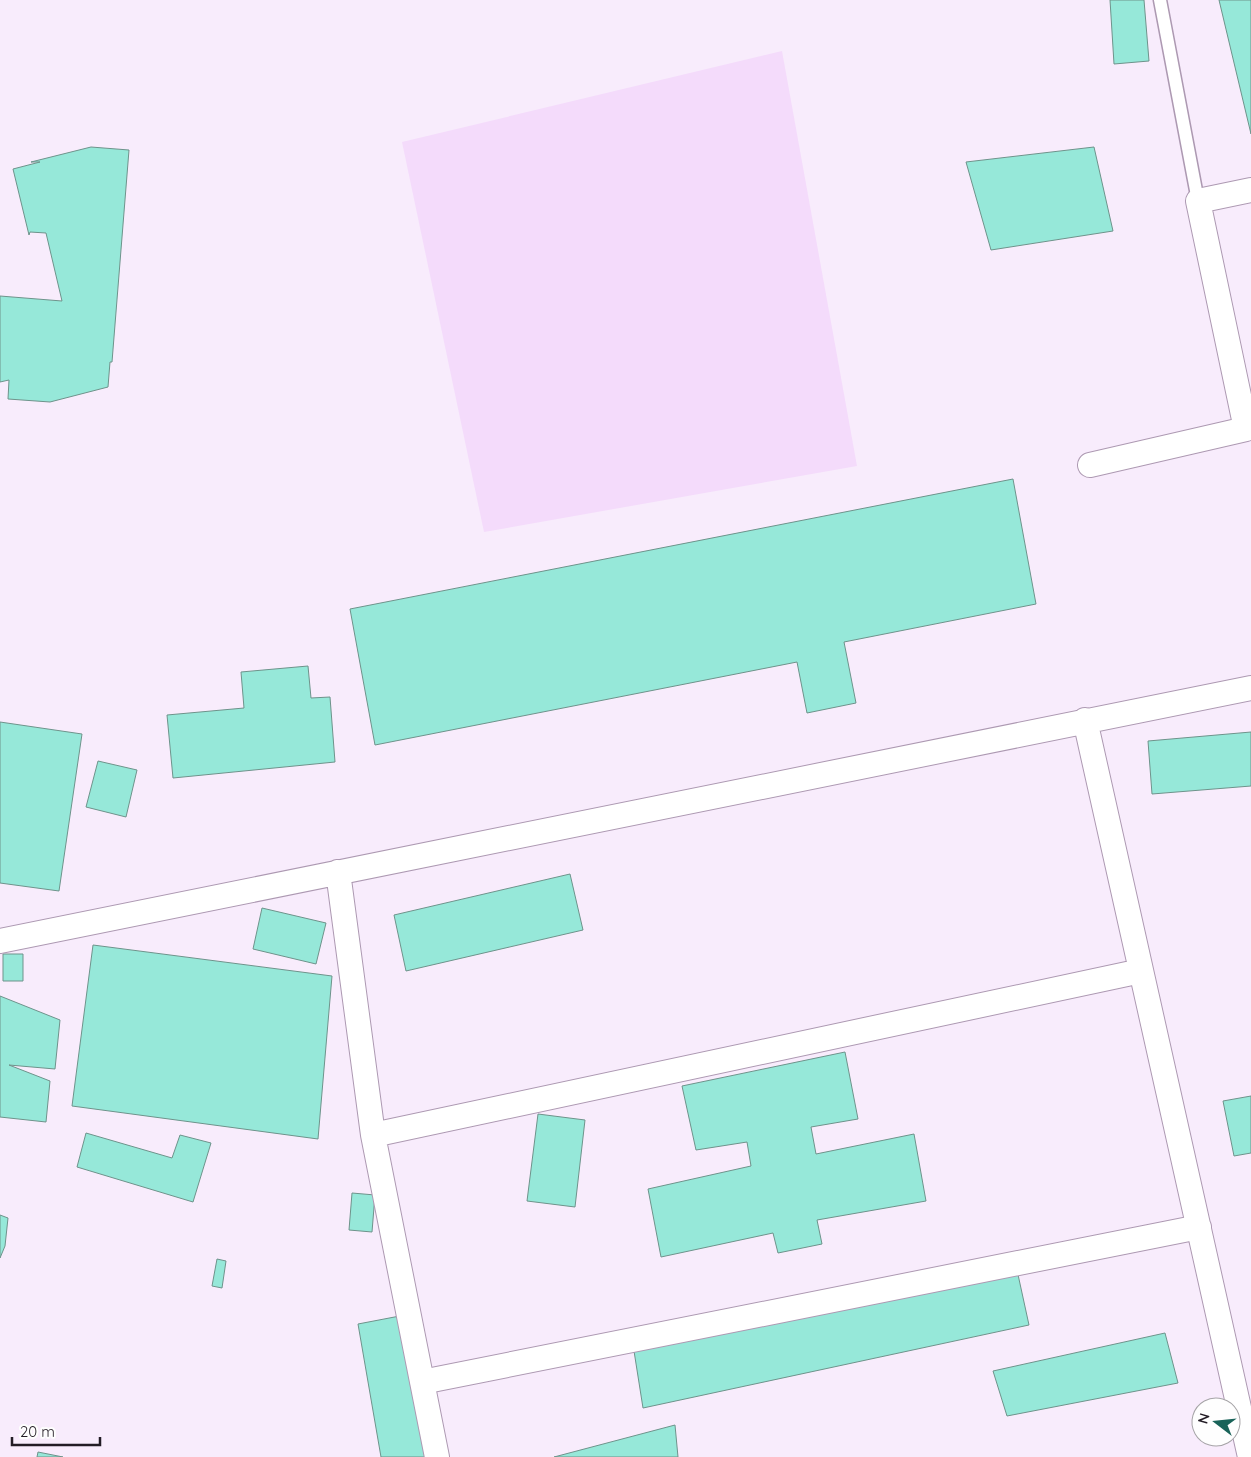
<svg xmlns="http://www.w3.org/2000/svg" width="1251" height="1457" font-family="Quicksand,sans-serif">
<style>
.built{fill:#f4dbfb}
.building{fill:#96e8d9;stroke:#6e938b}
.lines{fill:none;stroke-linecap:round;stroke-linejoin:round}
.service-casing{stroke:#ad99b2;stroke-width:15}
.minor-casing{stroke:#ad99b2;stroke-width:26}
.service{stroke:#fff;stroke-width:12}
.minor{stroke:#fff;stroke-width:24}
</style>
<rect width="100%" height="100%" fill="#f8ecfc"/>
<path class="built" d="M782,51L857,466L484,532L402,142Z"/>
<path class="building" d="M1110,0H1144L1149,61L1114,64Z
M1219,0H1251V134Z
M91,147L129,150L112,362H110L108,387L50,402L8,399L9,380L0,382V296L62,301L46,233L30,232L29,235L13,169L40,162H31Z
M1094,147L1113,231L991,250L966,162Z
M1013,479L1036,604L844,642L856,703L807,713L797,662L375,745L350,609Z
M308,666L311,698L330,697L335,762L173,778L167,715L244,708L241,672Z
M0,722L82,734L59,891L0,883Z
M1251,732V786L1152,794L1148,741Z
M98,761L137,770L126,817L86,807Z
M570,874L583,930L406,971L394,915Z
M262,908L326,923L316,964L253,949Z
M93,945L332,976L318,1139L72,1106Z
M3,954H23V981H3Z
M0,996L60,1020L55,1069L9,1065L50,1081L46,1122L0,1117Z
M845,1052L858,1119L811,1127L816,1154L914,1134L926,1201L817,1220L822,1244L778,1253L773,1233L661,1257L648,1189L751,1166L747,1142L696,1150L682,1086Z
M1251,1096V1153L1234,1156L1223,1101Z
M538,1114L585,1120L575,1207L527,1201Z
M86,1133L172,1158L180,1135L211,1143L193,1202L77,1167Z
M352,1193L375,1195L372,1232L349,1230Z
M0,1215L8,1218L5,1246L0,1258Z
M217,1259L226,1261L222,1288L212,1286Z
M1017,1270L1029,1325L643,1408L634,1351Z
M405,1315L430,1457H381L358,1324Z
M1165,1333L1178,1383L1007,1416L993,1371Z
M675,1425L678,1457H554Z
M38,1452L63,1457H37Z"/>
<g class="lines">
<defs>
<path id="service" d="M1160,0L1198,201"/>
<path id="minor" d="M1090,465L1246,429L1198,201L1251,190
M1085,720L1250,1457
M338,872L373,1135
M0,941L1251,688
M422,1382L1199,1227
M437,1457L373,1135L1141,971"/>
</defs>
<use href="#service" class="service-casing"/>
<use href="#minor" class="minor-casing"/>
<use href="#service" class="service"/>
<use href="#minor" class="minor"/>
</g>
<g transform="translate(1216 1422) rotate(286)"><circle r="24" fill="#fefefe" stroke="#a6a4a7"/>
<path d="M0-4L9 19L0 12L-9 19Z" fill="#196359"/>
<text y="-8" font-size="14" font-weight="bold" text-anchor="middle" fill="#231c25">N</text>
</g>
<path d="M12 1437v8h88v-8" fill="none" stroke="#231c25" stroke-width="2.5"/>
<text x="20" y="1437" font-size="15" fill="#231c25" stroke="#fefefe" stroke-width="4" paint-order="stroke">20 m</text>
</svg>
